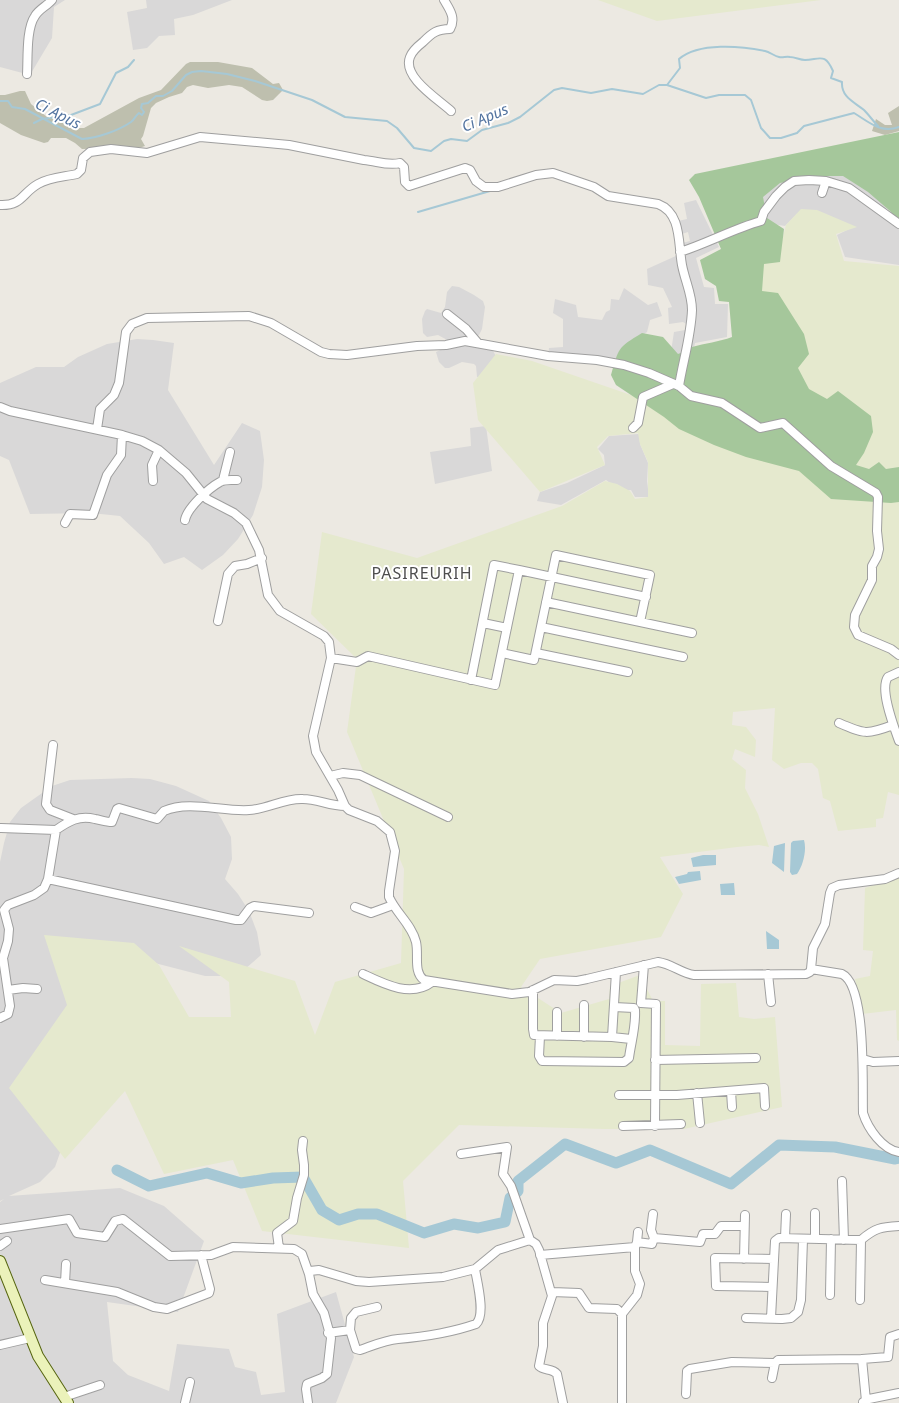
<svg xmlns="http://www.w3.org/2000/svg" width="899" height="1403" font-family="'Noto Sans',sans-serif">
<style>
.residential{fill:#d9d8d8}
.construction{fill:#bebfae}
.farmland{fill:#e5e9ce}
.forest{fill:#a5c79b}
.water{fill:#a6c8d5}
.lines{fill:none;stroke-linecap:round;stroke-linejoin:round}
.stream{stroke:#a6c8d5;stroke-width:2}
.river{stroke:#a6c8d5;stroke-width:11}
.street-casing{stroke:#9f9f9f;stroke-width:10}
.secondary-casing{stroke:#566510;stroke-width:12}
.street{stroke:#fff;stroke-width:8}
.secondary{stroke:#ebf2ba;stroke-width:10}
.labels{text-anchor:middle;stroke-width:4;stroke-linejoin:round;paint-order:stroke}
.water-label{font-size:15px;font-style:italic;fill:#5374a0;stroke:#fff}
.quarter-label{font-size:16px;letter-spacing:1px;fill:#4e4e4e;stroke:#fff}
</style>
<rect width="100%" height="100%" fill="#ece9e2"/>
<path class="residential" d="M0,0H65L54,7L52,38L30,75L0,67Z
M146,0H232L193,15L174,19L175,35L159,36L147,48L133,50L127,12L147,8Z
M775,171L842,172L883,189L887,211L899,225V265L845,257L837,235L853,227L801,210L785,226L766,223L755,201Z
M696,200L719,247L696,258L704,287L714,288L715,304H728L727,337L695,343L692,358H670L674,332L685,330L688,325L683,322L669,324L668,308L672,307L663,288L648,285L647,269L678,255L675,245L690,241L688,232L682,234L673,229L678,221L687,219L684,203Z
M452,286L459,287L474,295L483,301L485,307L482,329L479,335L474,339L492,349L497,358L489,377H477L476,366L474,364L462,362L449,368H445L439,362L436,352L457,342H451L438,335L427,337L423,333L422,319L425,311L427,309L441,313L445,307L447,292Z
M624,288L648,305L657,302L662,316L650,320L647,332L620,350L618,365L607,358L592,355L578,358L548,357L549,348L563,347V319L553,313L555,299L576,305L578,317L602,320L606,312L610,310L611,299L619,300Z
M137,339L153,340L174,343L168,390L214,465L242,423L260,431L264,460L262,487L253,515L238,539L223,555L202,570L184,557L164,564L149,543L120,516L91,513L30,514L9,460L0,456V383L36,367H64L78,357L107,344Z
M486,426L492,471L435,484L430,452L471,446L470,428Z
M639,434L640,444L648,463L647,481L649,497H635L631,490L621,491L606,480L561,505L537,501L540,492L567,483L605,465L604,455L598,449L609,436Z
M132,778L150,779L176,786L209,801L221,818L231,837L232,859L225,879L238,894L249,911L257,932L261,955L245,969L226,976H205L147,961L62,1147L55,1167L40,1182L9,1196L120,1188L164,1206L204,1241L178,1312L107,1302L113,1361L128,1375L169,1391L177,1344L229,1349L235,1367L256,1372L261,1395L285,1392L277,1314L336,1292L354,1357L336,1403H0V1202L4,1199L0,1201V862L4,843L10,822L21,808L52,786L70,780Z"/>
<path class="construction" d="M190,62H218L252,68L273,84L279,83L283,90L273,100L267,101L262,100L242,87L229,85L208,88L193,85L187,87L182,93L169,97L156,103L151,108L143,136L141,139L145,146L139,148L82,149L75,143L66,138H51L48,142L44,143L21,135L0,123V95H5L20,91H25L31,104L47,117L62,119L69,128H84L139,98L161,90L186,64Z
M899,106V131L885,135L872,131L876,119L885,125H892L888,113Z"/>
<path class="farmland" d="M598,0H821L657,21Z
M801,209L817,210L857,227L836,234L844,261L899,266V469L869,471L853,466L870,417L839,393L828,402L809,391L761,293L762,263L777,260L786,225Z
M496,354L532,361L899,487V795L888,792L883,818L876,819V827L838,831L830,801L823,798L818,769L812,763H801L784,769L772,760L775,708L733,712L732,725L746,727L756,740L755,757L735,749L732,759L746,770L745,788L758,814L769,847L759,845L737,847L660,857L683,894L661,937L540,959L521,987L561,1013L609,999L610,986L640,975L653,1001H665V1045L700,1046L701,984L736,983L739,1017L754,1019L775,1017L782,1107L684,1129H605L459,1125L403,1181L409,1248L262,1231L233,1160L164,1174L125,1091L65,1159L9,1088L67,1005L44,935L134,943L159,965L189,1017H231L229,982L179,946L295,981L315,1035L335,982L401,963L404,869L347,732L357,659L311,614L322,532L417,558L562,506L605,481L617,484L630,491L635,499L648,497V462L640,444L638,433L608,436L597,447L605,465L540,492L478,420L473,383Z
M899,877V1041L897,1040L896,1010L862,1014L855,979L870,976L873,951L863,950L865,888Z"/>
<path class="forest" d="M899,132V223L890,211L868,192L843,176H815L780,183L763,197L767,218L784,229L780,262L764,264L762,291L778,293L804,334L809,354L798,368L809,389L827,399L838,391L871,416L873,432L864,453L856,465L869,469L879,462L886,469L899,467V502L891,503L831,499L799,471L746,457L714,445L679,429L664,417L616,385L611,375C619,348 617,348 642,333L663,337L678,354C684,352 687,349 692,347C705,343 719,342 732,337L729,302L719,301L716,286L705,279L700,260L721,249L699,197L689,180L695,174Z"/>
<path class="water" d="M804,840C807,850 803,866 797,874L792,875L790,872L791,843L793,841Z
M785,843L784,872L772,863L774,846Z
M703,855H716V865L693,867L691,858Z
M700,871L701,880L679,884L675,877L687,874L688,872Z
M734,883L735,895H721L720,884Z
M766,931L779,940V949H767Z"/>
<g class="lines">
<path class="stream" d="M667,85L680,68L679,59C699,42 741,46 765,51C770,52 774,56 779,57C783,58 786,56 790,57C795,57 800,60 805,60C821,59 825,53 833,71L831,78L842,82C841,97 854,102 864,110C869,115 873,121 878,126
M0,101H8L12,107L25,109L82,139C97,138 118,131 131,122C134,120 135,116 139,113L142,115L144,112L141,108L142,104L148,103L156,96H163L172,91L186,75L192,72L201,71L227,74L255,81L312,100L345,117L387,121L397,128L414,148L431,151L444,141L451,139L467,141L482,130L508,123L520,117L554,90L562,88L591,93L612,89L643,94L659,85H667L706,98L719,95H745L751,100L761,128L770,138H781L797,133L804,126L854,113C869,122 881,134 899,127
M34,123L42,119L71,115L100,104L116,73L128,67L134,60
M418,212L490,191"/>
<path class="river" d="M117,1170L149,1186L207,1173L241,1183L273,1178L303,1177L322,1210L339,1220L358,1214H377L424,1233L454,1224L478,1228L505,1222L510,1198L518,1191V1181L565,1144L616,1163L650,1150L731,1184L779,1145L835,1147L895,1159L899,1158"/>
<defs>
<path id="street" d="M444,0C450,10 456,18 450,29C437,29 432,33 423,42C418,46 412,51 410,57C402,77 438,99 451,111
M27,74C28,58 26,29 35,16C39,9 47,6 52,0
M822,193L826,181
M0,205C22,206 22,193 38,184C50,177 64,177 77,174L81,170L83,158L90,152L111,149L147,153L200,137L289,145L364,160C377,161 387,166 400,163L404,167L405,182L409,186L465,168L470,170L476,181L484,187H498L536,175L553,173L594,187L608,196L658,204C682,213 678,244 682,265C685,281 692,294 692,310C691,336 683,361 679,386
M680,252C708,243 733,229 761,221L764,212L776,196L785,187L794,181L809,180L826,181L849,188L899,224
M447,314L466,329L478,343
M0,407L10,411L122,435L142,441L159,450L186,473L207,499L234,513L246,523L259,550L268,595L280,611L324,636L329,642L331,658L313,736L316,752L338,790L345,806L349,810L377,821L390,832L395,851L389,891V897C396,913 412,925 416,942C419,955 413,972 424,980L512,994L529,992L554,980L577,981L587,979L658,962C672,964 681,973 694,975L806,974L810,972L811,969L813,948L825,924L830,893L832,888L839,885L885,879L899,873
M633,428L638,423L643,397L673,384
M97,429L100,409L114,395L119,383L126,332L132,324L147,318L249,316L271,323L321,352L329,354L347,355L417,346L446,345L465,341L548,356L597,360L624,365L649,373L679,386L691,396L722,403L760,428L783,423L831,466L876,493L878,497L877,531L879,549L877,557L872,566V580L855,615L854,627L858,635L891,649L899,655
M223,480L230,452
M153,481L152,465L159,450
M185,520C187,508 209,488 220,482C225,479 231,480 237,480
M65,523L70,514L93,515L107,475L121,455L122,435
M546,602L692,633
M218,621L228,574L235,566L247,564L262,558
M483,623L507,628
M541,627L683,657
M502,653L534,660L556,555L650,575L640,622
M536,653L628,672
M331,658L357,662L368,656L495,685L519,570L646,597
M899,672L888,677C879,689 894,727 899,741
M471,680L494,565L519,570
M839,723C864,734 867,735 893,725
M53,745L46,804L50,810L73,819
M330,776L343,773L360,775L448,817
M1,828L56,830
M48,879L236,920H241L250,908L254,906L309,913
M355,907L371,913L393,905
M644,965L641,1003L656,1004L655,1126
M811,969L842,974C867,986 862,1087 863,1113C868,1129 883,1150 899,1152
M363,974C384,984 411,998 432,982
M768,974L771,1002
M8,990L23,988L37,989
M533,990V1029L534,1035L612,1037L616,972
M0,1018L8,1014L10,1006L3,958L8,941L9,929L4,910L8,905L34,895L44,888L48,879L56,830C69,821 79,815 95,819C101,820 106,822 112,822L117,809L119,808L157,819L164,811C189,800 223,812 249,810C268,809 284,798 303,799C317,799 330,806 345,806
M540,1036L539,1056L542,1061L624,1062L629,1058C631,1042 636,1027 635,1010L634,1008L614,1007
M557,1036V1012
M584,1037V1005
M612,1037L631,1039
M863,1059L873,1062L899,1061
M655,1060L756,1058
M731,1091L732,1107
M697,1093L700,1123
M619,1095H677L764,1088L765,1106
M623,1126L681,1124
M461,1154L507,1147L503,1174L511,1186L530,1240
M842,1181L844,1240
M0,1229L69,1219L77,1233L105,1237L115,1221L123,1219L170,1256L211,1255L233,1247L294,1249L302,1254L309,1274
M654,1238L700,1242L703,1234H715L721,1226H744
M785,1238L786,1214
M815,1239V1213
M637,1242L652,1244L654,1238L651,1230L653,1214
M0,1246L7,1241
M279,1248L277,1233L293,1221L297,1198L304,1175V1165L302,1150L303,1141
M540,1255L635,1247
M744,1259L745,1215
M45,1280L117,1292L154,1307L167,1309L209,1293L210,1289L201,1255
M65,1283L66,1264
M772,1287L716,1286L715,1258L774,1259
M552,1292L579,1293L589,1308L617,1309L622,1314
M830,1295L831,1239
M860,1300L861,1240
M377,1307L356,1312L351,1318L350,1330L356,1349L360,1350C372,1346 385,1340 398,1339C422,1337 453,1332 476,1324C486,1315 477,1282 475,1269
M746,1318L782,1319L791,1318L798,1312L801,1300L803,1239
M771,1318L775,1241L779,1238L861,1240C875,1228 881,1227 899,1226
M328,1333L350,1330
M0,1345L30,1338
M862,1359L866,1401
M772,1378L775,1363L778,1360L862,1359L888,1357L890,1337L899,1334
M686,1394L687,1371L690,1369L732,1362L775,1363
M64,1397L100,1385
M863,1402L869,1399L899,1393
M185,1403L190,1382
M308,1403L306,1389L307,1384L322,1378L327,1374L331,1338L324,1313L313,1294L309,1274L310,1271L319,1270L356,1281L369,1282L443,1277L475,1269L498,1250L530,1240L536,1244L539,1250L552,1296L543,1323V1346L539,1366C544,1371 552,1368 557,1374L563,1403
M622,1403V1314L637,1295L640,1284L635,1271V1247L637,1242L638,1232"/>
<path id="secondary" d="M0,1261L38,1356L68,1403"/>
</defs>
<use href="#street" class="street-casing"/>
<use href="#secondary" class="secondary-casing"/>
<use href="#street" class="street"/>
<use href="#secondary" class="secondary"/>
</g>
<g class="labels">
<g class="water-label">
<text transform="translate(58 114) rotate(27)" y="5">Ci Apus</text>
<text transform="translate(485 118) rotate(-23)" y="5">Ci Apus</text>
</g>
<g class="quarter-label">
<text x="422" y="579">PASIREURIH</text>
</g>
</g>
</svg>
